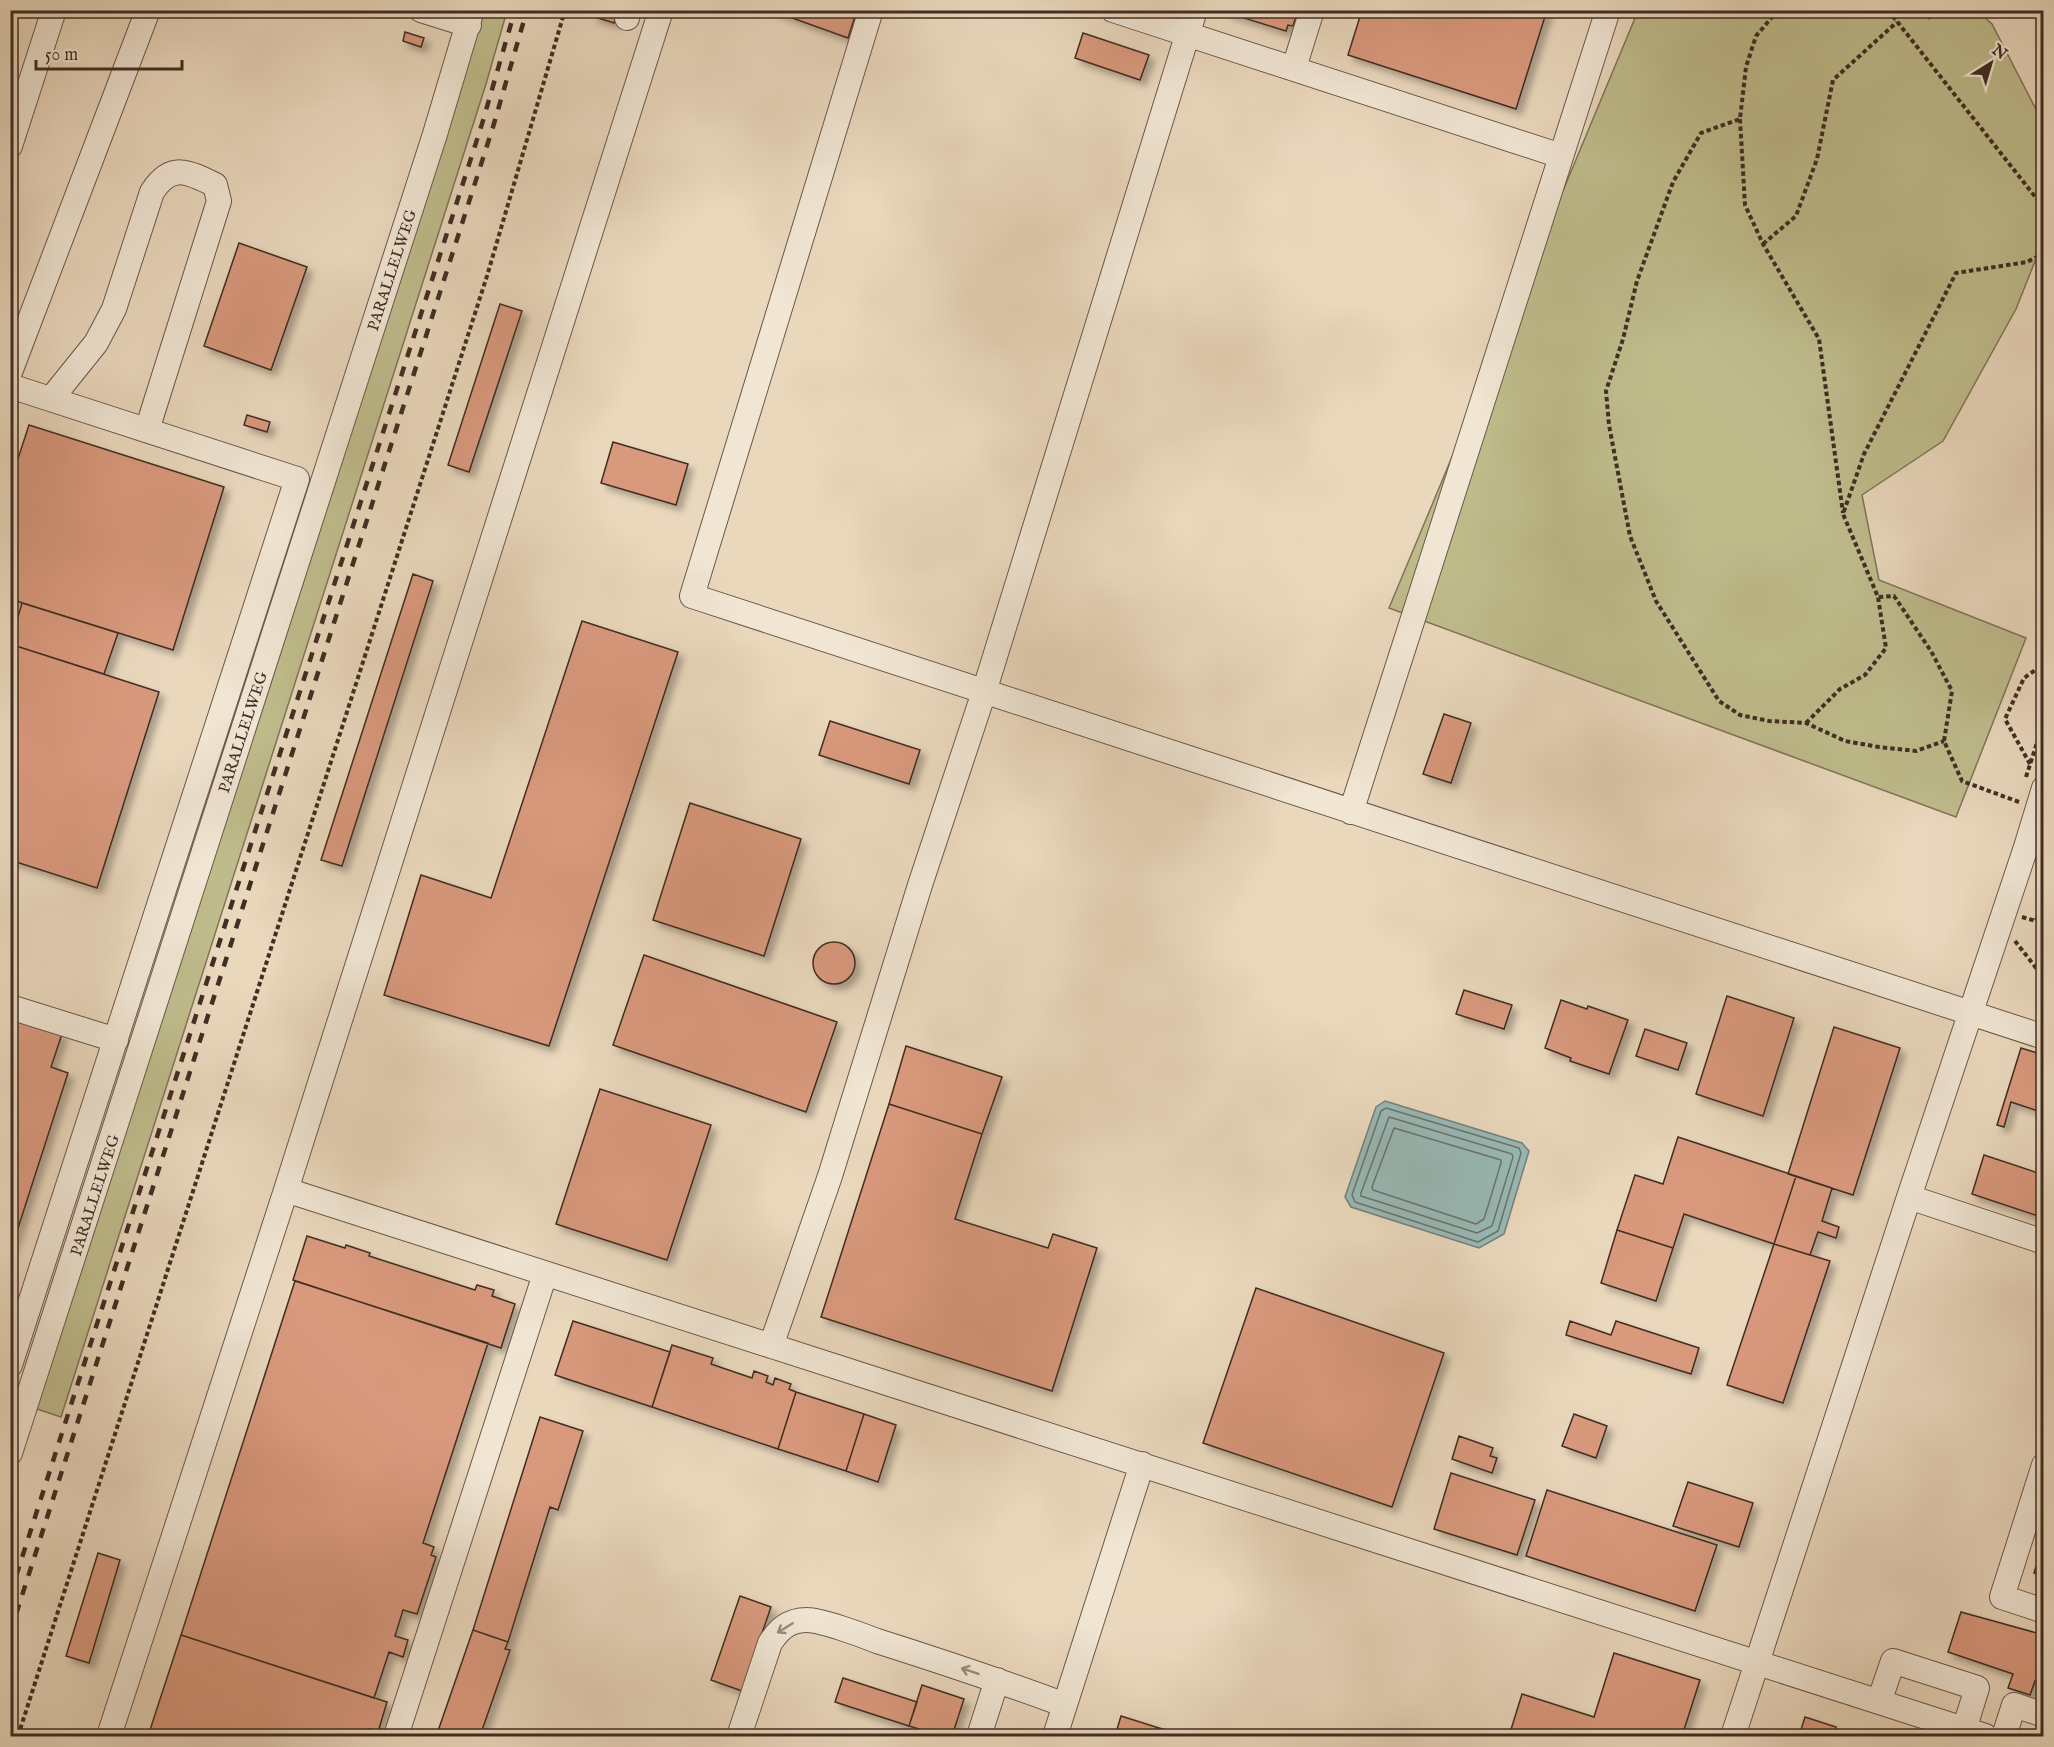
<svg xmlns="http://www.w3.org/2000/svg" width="2054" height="1747" font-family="'IM FELL English',serif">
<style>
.green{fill:#bfbc8c;stroke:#807458;stroke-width:1.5}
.water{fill:#98b9b6;stroke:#75817b;stroke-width:1.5}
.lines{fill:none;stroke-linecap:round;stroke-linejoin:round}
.shore{stroke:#6c736c;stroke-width:1.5}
.building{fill:#d9997d;stroke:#402d23;stroke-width:1.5;filter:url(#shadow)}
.minor-casing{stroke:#6a584a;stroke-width:26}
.path{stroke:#402d23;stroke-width:4;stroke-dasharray:4.5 3;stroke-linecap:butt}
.minor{stroke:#f1e6d4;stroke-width:24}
.rail{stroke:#402d23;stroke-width:4.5;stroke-dasharray:10 10;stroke-linecap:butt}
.oneway{stroke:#988a7c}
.labels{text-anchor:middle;stroke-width:6;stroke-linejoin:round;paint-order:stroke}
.street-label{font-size:16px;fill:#402d23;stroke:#f1e6d4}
</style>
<defs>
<filter id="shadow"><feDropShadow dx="5.5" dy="5.5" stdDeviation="3" flood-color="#0004"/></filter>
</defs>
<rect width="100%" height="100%" fill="#ead8bd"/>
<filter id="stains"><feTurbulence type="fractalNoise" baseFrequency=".00333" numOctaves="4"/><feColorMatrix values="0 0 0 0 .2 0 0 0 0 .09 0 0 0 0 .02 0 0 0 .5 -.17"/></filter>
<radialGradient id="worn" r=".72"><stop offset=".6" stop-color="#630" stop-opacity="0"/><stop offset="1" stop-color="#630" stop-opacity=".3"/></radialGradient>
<path class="green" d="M1919,10L1929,19L1939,11L1977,10L1992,24L2043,123V241L2016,309L1943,441L1862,495L1879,580L2026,638L1956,817L1389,608L1638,11Z
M482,11H507L486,84L61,1417L34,1408Z"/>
<path class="water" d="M1385,1101L1522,1143L1529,1151L1504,1234L1479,1248L1351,1207L1345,1197L1376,1107Z"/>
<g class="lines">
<path class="shore" d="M1386,1108L1519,1148L1521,1153L1498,1231L1478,1242L1355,1202L1352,1195L1381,1111Z
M1389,1117L1512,1154L1513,1157L1492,1226L1477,1233L1361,1196V1193Z
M1394,1128L1501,1160V1163L1484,1219L1476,1224L1373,1190L1372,1187Z"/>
</g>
<path class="building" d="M594,10H618L614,23L592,16Z
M770,10H857L848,38Z
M1225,10H1298L1293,26L1288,25L1286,31L1225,12Z
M1362,10H1547L1516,109L1348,55Z
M405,32L424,38L421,47L403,41Z
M1083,33L1149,55L1140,80L1075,58Z
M239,243L307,267L271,370L204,346Z
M500,304L522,311L469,472L448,465Z
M247,415L270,422L267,432L244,425Z
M29,425L224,487L173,650L10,599V483Z
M613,442L688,464L676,505L601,483Z
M413,574L433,581L342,866L321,860Z
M22,603L118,633L104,674L10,644Z
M582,621L678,652L549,1046L384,995L421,875L491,898Z
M10,644L159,692L97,888L10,860Z
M1444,714L1471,723L1451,783L1423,774Z
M830,721L920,750L909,784L819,755Z
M690,803L801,839L764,956L653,920Z
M813 963a21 21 0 1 1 42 0a21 21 0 1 1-42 0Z
M644,955L837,1022L806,1112L613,1045Z
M1464,990L1512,1005L1504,1029L1456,1014Z
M1727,996L1794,1018L1763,1116L1696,1094Z
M1561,1000L1587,1009L1588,1006L1628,1020L1609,1074L1570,1061L1571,1058L1545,1048Z
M10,1018L62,1034L51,1067L68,1073L10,1253Z
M1834,1027L1900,1048L1853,1195L1788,1174Z
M1645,1029L1687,1043L1678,1070L1636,1056Z
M906,1046L1002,1077L982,1134L889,1104Z
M2021,1048L2044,1055V1069L2036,1091L2044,1094V1113L2011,1102L2004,1127L1997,1125Z
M600,1089L711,1125L667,1260L556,1224Z
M889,1104L982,1134L955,1219L1048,1248L1053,1234L1097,1248L1052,1391L821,1317Z
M1678,1137L1796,1176L1774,1244L1684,1214L1673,1248L1617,1230L1635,1175L1663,1184Z
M1984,1155L2044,1175V1218L1972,1194Z
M1796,1176L1832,1188L1822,1221L1839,1227L1836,1238L1818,1232L1810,1255L1774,1244Z
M1617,1230L1673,1248L1656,1301L1601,1283Z
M307,1236L345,1248L346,1245L370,1253L369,1256L475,1290L477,1285L494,1290L492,1296L515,1304L501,1348L293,1280Z
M1774,1244L1830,1261L1783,1403L1727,1385Z
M295,1281L488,1343L423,1543L434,1547L431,1555L436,1557L417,1614L403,1610L395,1636L408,1640L403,1657L389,1652L374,1698L181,1635Z
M1256,1288L1444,1353L1392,1507L1203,1443Z
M573,1321L670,1352L652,1407L555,1375Z
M1570,1321L1611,1335L1616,1321L1699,1348L1691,1374L1566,1335Z
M672,1345L713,1358L711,1364L752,1378L754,1371L768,1376L766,1382L773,1385L775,1378L791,1384L789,1389L796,1392L778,1449L652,1407Z
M796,1392L864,1414L846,1471L778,1449Z
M864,1414L896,1425L878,1482L846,1471Z
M1574,1414L1607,1426L1596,1458L1562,1446Z
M540,1417L583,1431L558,1510L550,1507L508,1642L473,1630Z
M1459,1436L1493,1448L1490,1456L1497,1458L1492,1473L1452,1459Z
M1451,1473L1535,1500L1517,1555L1434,1529Z
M1688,1482L1753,1503L1739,1547L1673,1526Z
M1547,1490L1717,1545L1695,1611L1526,1556Z
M98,1553L120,1560L89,1663L66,1656Z
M2040,1554L2044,1555V1576L2034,1573Z
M740,1596L771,1607L742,1691L711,1680Z
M1961,1612L2044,1635V1684L2035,1681L2030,1695L2008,1688L2013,1674L1948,1652Z
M473,1630L508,1642L505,1649L510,1650L480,1736H455L438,1731Z
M181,1635L387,1702L378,1732L369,1729L366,1736H148Z
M1614,1653L1700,1680L1682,1736H1509L1522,1694L1594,1717Z
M843,1678L917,1702L909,1726L835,1702Z
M922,1685L964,1699L952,1736H942L909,1726Z
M1121,1716L1178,1734L1177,1736H1115Z
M1805,1717L1836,1727L1833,1736H1799Z"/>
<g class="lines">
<defs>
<path id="minor" d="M421,10L469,25
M871,10L692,596L2044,1037
M1113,10L1561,156
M627,18L629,10
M1294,68L1312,10
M10,146L54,10
M10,372L148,10
M10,386L297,479L10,1365
M51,399L96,343L114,309L152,192C171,163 187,171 215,185L219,201L147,430
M1351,812L1608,10
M10,1007L116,1040
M286,1190L1985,1736
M1909,1197L2044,1242
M771,1346L830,1176L920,885L984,692L1195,10
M10,1453L435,134L472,10
M2044,1465L2002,1597L2044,1611
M1879,1702L1893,1661L1977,1688L1964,1730
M109,1736L286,1190L661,10
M396,1736L545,1274
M739,1736L770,1643C779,1629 789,1620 807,1620C821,1620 862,1635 877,1641C940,1661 1003,1682 1065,1705
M979,1736L997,1680
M1055,1736L1142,1464
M1733,1736L1909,1197L2026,847L2044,788
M2004,1736L2014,1705L2044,1715"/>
</defs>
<use href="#minor" class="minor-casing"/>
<path class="path" d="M1778,10L1756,36L1746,67L1740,119L1701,133L1673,182L1637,281L1623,339L1606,391L1609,425L1630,536L1656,601L1719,701L1740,715L1769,721L1806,723L1845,741L1879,747L1916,751L1944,741
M1888,10L2044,208
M1740,119L1745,205L1763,244L1819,339L1843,513
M1763,244L1796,216L1817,159L1833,80L1897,22
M1806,723L1840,689L1865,675L1886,648L1878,597
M2030,764L2005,719L2024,678L2044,664
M2026,777L2044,721
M2019,802L1962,781L1944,741L1952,691L1931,651L1894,596L1878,597L1843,514L1864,454L1956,273L2027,262L2044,253
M2022,917L2036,921L2044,896
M2015,941L2044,978
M18,1736L487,276L565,10"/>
<use href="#minor" class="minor"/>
<path class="rail" d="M10,1595L482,124L515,10
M10,1633L493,127L527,10"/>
</g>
<defs><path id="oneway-shaft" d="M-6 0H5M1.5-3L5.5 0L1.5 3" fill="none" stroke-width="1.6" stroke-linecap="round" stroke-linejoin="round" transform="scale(1.5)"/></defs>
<g class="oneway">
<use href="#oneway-shaft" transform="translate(785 1628) rotate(148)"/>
<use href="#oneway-shaft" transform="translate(970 1671) rotate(-162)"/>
</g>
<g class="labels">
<g class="street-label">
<text transform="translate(391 270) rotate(-72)" y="6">PARALLELWEG</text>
<text transform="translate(242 732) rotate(-72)" y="6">PARALLELWEG</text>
<text transform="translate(94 1195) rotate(-72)" y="6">PARALLELWEG</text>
</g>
</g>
<rect width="2054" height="1747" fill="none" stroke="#ead8bd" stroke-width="36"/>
<rect x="12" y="12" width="2030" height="1723" fill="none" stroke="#402d23" stroke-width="3"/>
<rect x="18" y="18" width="2018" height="1711" fill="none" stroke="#402d23" stroke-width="1.5"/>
<g transform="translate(1991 63) rotate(37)" stroke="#f1e6d4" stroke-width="4.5" paint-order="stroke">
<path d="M0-4.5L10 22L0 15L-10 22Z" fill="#402d23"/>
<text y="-9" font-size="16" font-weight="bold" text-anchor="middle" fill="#402d23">N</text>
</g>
<path d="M36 60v9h146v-9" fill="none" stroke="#402d23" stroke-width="3"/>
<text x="45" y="60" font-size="18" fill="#402d23" stroke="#f1e6d4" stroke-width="4.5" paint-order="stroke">50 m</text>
<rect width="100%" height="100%" filter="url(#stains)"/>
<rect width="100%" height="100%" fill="url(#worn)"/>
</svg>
